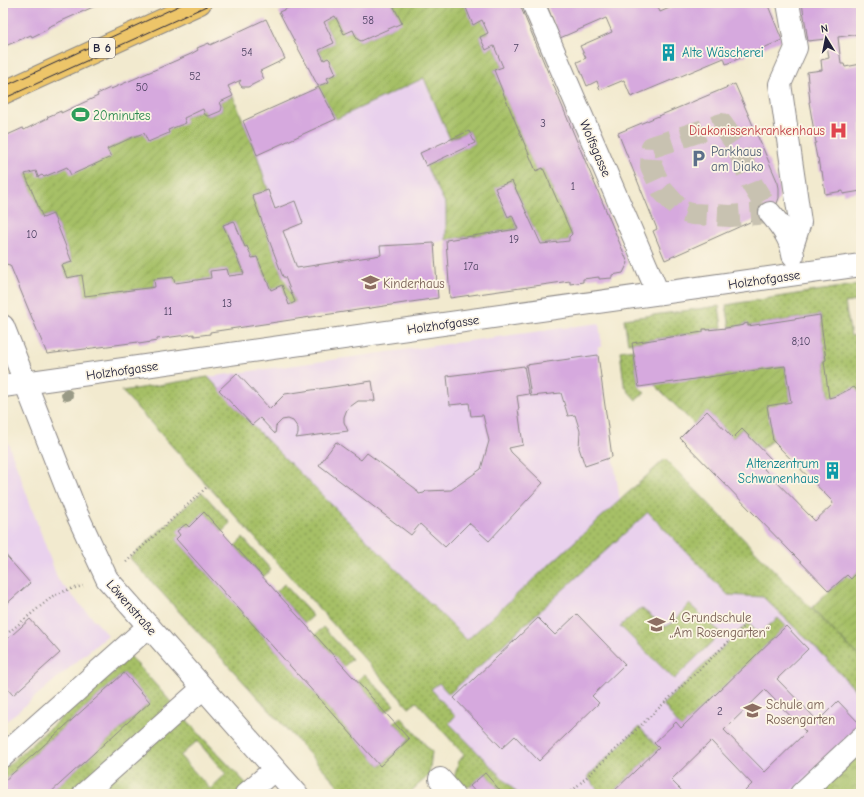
<svg xmlns="http://www.w3.org/2000/svg" width="864" height="797" font-family="'Comic Neue',sans-serif">
<style>
.built{fill:#e9d1ed}
.grass{fill:url(#grass-dots);stroke:#647150;fill-rule:evenodd}
.park{fill:url(#park-crowns);stroke:#647150}
.garden{fill:url(#garden-furrows);stroke:#647150}
.building{fill:#d6a9de;fill-rule:evenodd}
.lines{fill:none;stroke-linecap:round;stroke-linejoin:round}
.minor-tunnel{stroke:#c8c2b1;stroke-width:22;stroke-dasharray:22 11;stroke-linecap:butt}
.minor-casing{stroke:#8a8685;stroke-width:24}
.major-casing{stroke:#8a8685;stroke-width:24}
.path{stroke:#8a8685;stroke-width:2.5;stroke-dasharray:1 3;stroke-linecap:butt}
.minor{stroke:#fff;stroke-width:22}
.major{stroke:#edc569;stroke-width:22}
.tram{stroke:#22223b;stroke-width:1}
.tree{fill:#999a86}
.labels{text-anchor:middle;stroke-width:3.5;stroke-linejoin:round;paint-order:stroke}
.number-label{font-size:11px;fill:#4f4464}
.shield{fill:#fcf5e5;stroke:#63616e;stroke-width:1}
.shield-label{font-size:12px;font-weight:bold;fill:#22223b}
.culture-label{font-size:13px;fill:#0d838f;stroke:#fcf5e5;text-anchor:start}
.leisure-label{font-size:13px;fill:#27864d;stroke:#fcf5e5;text-anchor:start}
.health-label{font-size:13px;fill:#be3a42;stroke:#fcf5e5;text-anchor:end}
.street-label{font-size:13px;fill:#22223b;stroke:#fcf5e5}
.service-label{font-size:13px;fill:#4e5e75;stroke:#fcf5e5;text-anchor:start}
.education-label{font-size:13px;fill:#785e54;stroke:#fcf5e5;text-anchor:start}
</style>
<defs>
<pattern id="grass-dots" width="8" height="8" patternUnits="userSpaceOnUse"><rect width="8" height="8" fill="#a6c066"/><path d="M2 2h.1M6 6h.1" fill="none" stroke="#879c55" stroke-width="1.8" stroke-linecap="round"/></pattern>
<pattern id="park-crowns" width="20" height="18" patternUnits="userSpaceOnUse"><rect width="20" height="18" fill="#a6c066"/><path d="M2 6a3 3 0 1 1 6 0M12 15a3 3 0 1 1 6 0" fill="none" stroke="#879c55"/></pattern>
<pattern id="garden-furrows" width="10" height="10" patternUnits="userSpaceOnUse"><rect width="10" height="10" fill="#a6c066"/><path d="M-1 1l2-2M0 10L10 0M9 11l2-2" fill="none" stroke="#879c55"/></pattern>
</defs>
<rect width="100%" height="100%" fill="#fcf5e5"/>
<filter id="ink" filterUnits="userSpaceOnUse"><feTurbulence type="fractalNoise" baseFrequency=".025" numOctaves="2"/><feDisplacementMap in="SourceGraphic" scale="8" xChannelSelector="R" yChannelSelector="G"/><feConvolveMatrix kernelMatrix="1 2 1 2 8 2 1 2 1" color-interpolation-filters="sRGB"/></filter>
<filter id="wash" filterUnits="userSpaceOnUse"><feTurbulence type="fractalNoise" baseFrequency=".012" numOctaves="4" result="noise"/><feDisplacementMap in="SourceGraphic" scale="16" xChannelSelector="R" yChannelSelector="G"/><feGaussianBlur stdDeviation="0.9" result="paint"/><feColorMatrix in="noise" values="0 0 0 0 0 0 0 0 0 0 0 0 0 0 0 0 0 1.4 0 .05"/><feComposite in="paint" operator="in"/></filter>
<g filter="url(#wash)">
<rect width="100%" height="100%" fill="#f2eacf"/>
<path class="built" d="M424,78L450,139L421,153L446,205V240L434,243L380,246L381,255L297,268L283,231L303,223L295,201L275,209L257,155Z
M599,323L602,347H598V355L620,501L665,459L861,659V752L814,794H518L449,723L455,716L431,689L439,683L467,640L252,425L208,377Z
M3,429L58,580L108,635L3,724Z"/>
<path class="grass" d="M861,284V300L845,303L851,336L861,334V390L858,392L854,388L836,396L829,398L824,361L826,360L820,315L748,326L747,323L744,324V325L730,327L726,305Z
M719,306L722,328L707,330V329L703,330V332L628,343L624,319Z
M633,349L639,387L645,393L636,400L628,391L624,384L620,351Z
M208,377L252,425L467,640L665,459L861,659V696L813,645L763,597L728,595L648,512L449,694L439,683L431,689L455,716L449,723L518,794H503L485,773L470,786L462,788L457,785L454,778L459,761L464,755L417,702L409,708L122,391Z
M202,492L230,523L222,532L204,512L189,527L186,524L178,531L180,535L176,539L380,766L409,740L394,722L401,717L432,752L429,775L408,794H346L130,558Z
M243,538L271,570L263,577L235,546Z
M284,584L313,616L305,623L276,592Z
M689,604L721,633L674,679L620,626L641,608L665,627L673,623Z
M778,618L786,626L681,728L663,704L748,623L759,634Z
M323,627L352,659L343,667L315,635Z
M130,656L202,737L256,794H49L150,702L124,673L3,782V770ZM197,741L226,774L210,789L180,756Z
M365,674L394,705L385,712L357,681Z
M639,727L659,748L611,794H602L587,777Z"/>
<path class="park" d="M861,752V794H814Z"/>
<path class="garden" d="M392,3H464L473,24L482,20L488,33L480,37L486,49L494,46L503,67L494,70L536,170L543,168L572,234L569,237V241L541,244L512,181L496,188L508,217L512,215L518,229L446,240V205L426,166L475,143L469,131L450,139L424,78L336,119L318,86L328,82L327,78L332,75L319,50L334,43L324,22L335,16L344,33L353,30L357,39L361,41L401,23Z
M233,96L257,155L268,190L253,195L283,277L295,302L289,305L282,285L271,290L257,257L252,258L245,247L234,221L223,225L244,274L229,276L227,269L210,271L211,278L175,283L173,277L154,279L155,287L85,296L82,275L67,278L62,265L72,262L53,214L43,218L25,174L36,171L42,175L44,177L133,137L144,133L168,130L184,118L203,109L205,115L209,116L221,111L222,107L220,102Z
M785,366L791,402L773,440L761,449L742,429L733,438L707,411L694,424L654,384Z
M861,568V659L812,608L847,575L851,578Z"/>
<g id="blocks">
<path class="building" d="M3,3H102L48,27V29L32,37L31,35L3,47Z
M299,3H392L402,23L361,41L357,39L353,30L344,34L335,16L324,22L334,43L319,50L324,60L328,58L330,60L336,74L327,78L329,82L318,86L279,12Z
M464,3H519L628,263L623,273L612,275V278L599,279V277L583,279V282L570,284V281L450,298L446,240L518,229L512,215L508,217L495,188L512,181L541,244L569,241V237L572,234L543,168L536,171L504,95L494,70L503,67L494,46L486,50L480,37L488,33L482,20L473,25Z
M546,3H656L660,12L681,3H767L782,40L726,64L724,58L631,97L624,80L600,90L597,81L587,86L577,62L586,58L580,46L612,32L606,18L560,38Z
M802,3H861V34L838,37L841,64H844L845,67L861,64V191L843,194V191L825,194L822,171H820L818,158H817L814,143H816L809,102H810L807,72L822,70L821,60L829,58L826,39L808,41Z
M266,19L285,59L260,71L264,79L248,87H242L239,83L241,80L228,86L233,96L220,102L222,107L221,111L209,116L205,115L203,109L184,118L186,123L168,130L169,133L148,142L144,133L133,137L107,149L111,157L71,175L67,167L44,177L42,175L38,177L36,171L25,174L43,218L53,214L72,262L62,265L67,278L82,275L85,296L155,287L154,279L173,277L175,283L211,278L210,271L227,269L229,276L244,274L223,225L234,221L245,247L247,246L252,258L257,257L271,290L282,285L289,305L295,302L285,277H283L252,195L268,190L275,209L295,201L303,223L283,231L297,268L381,255L380,246L434,243L438,298L210,332V334L194,336V334L157,339V341L139,344L138,342L47,354L10,265L6,264L3,256V252L4,251L3,247V137L23,128L24,130L48,118L47,117L61,111V113L98,96L97,94L110,88L111,89L191,54L198,50L197,48L209,43L210,45Z
M735,84L778,183L779,188V198L776,206L770,213L665,260L653,231L657,229L618,133Z
M319,87L336,119L257,155L243,121Z
M469,131L475,143L426,166L420,153Z
M820,315L826,360L824,361L829,398L836,396L854,387L861,395V568L851,579L847,575L829,591L680,438L707,411L733,438L742,429L773,461L764,469L815,521L833,504L832,502V501L772,440H773L767,406L791,402L785,366L639,387L632,343L703,332V329H707V330L726,328L744,325V324L748,323V326Z
M598,355L612,457L585,466L579,448L580,431L575,415L568,416L561,393L531,396L526,365Z
M524,366L529,394L517,396L519,409H518L523,445L509,448L511,452L543,483L489,541L469,523L445,547L420,524L411,535L319,465L336,442L361,460L367,453L416,489L419,494L424,493L426,491L451,490L481,469L489,441L483,415L471,416L469,403L450,405L447,376Z
M237,373L270,409L285,394L372,381L375,401H358L347,409L344,417V422L348,431L296,438L298,434V428L293,421L288,419L282,420L276,426L275,434L260,418L252,425L219,390Z
M204,512L409,739L380,766L176,539L180,535L177,531L186,524L189,527Z
M3,552L30,583L3,607Z
M577,614L625,664L592,696L599,703L539,761L515,736L502,748L454,698L538,618L555,635Z
M30,619L60,653L13,695L3,684V643Z
M786,626L808,649L777,679L818,721L838,701L860,724L787,794H742L752,784L711,741L671,780L685,794H662L659,791L657,794H611L659,748L654,743L676,722L681,728ZM765,690L806,732L765,772L724,730Z
M124,673L150,702L49,794H3V782Z
M485,773L503,794H477L470,786Z"/>
</g>
</g>
<g filter="url(#ink)">
<use href="#blocks" fill-opacity="0" stroke="#8a8685" stroke-width="1"/>
<g class="lines">
<path class="minor-tunnel" d="M722,124L736,144L752,184L770,213L730,216L692,214L681,211L662,190L651,166L652,147Z"/>
<defs>
<path id="minor" d="M533,3L658,293
M788,3L796,48L780,84L800,222L792,247
M770,213C781,226 791,239 793,255
M3,326L76,512L107,579L297,794
M3,386L861,265
M3,756L149,626
M440,779L453,794
M84,794L203,688
M246,794L275,769
M801,794L861,738"/>
<path id="major" d="M3,93L200,3"/>
</defs>
<use href="#minor" class="minor-casing"/>
<use href="#major" class="major-casing"/>
<path class="path" d="M126,562L208,486
M3,637L53,596L67,590L83,586
M569,794L748,623"/>
<use href="#minor" class="minor"/>
<use href="#major" class="major"/>
<path class="tram" d="M3,87L185,3
M3,99L213,3"/>
</g>
<circle class="tree" cx="67" cy="395" r="6"/>
</g>
<defs>
<symbol id="building-bare" viewBox="-9 -9 18 18"><path d="M-4-6H4V6H1V3H-1V6H-4ZM-2.5-4.3h1.7v1.8h-1.7ZM.8-4.3h1.7v1.8H.8ZM-2.5-1h1.7V.8h-1.7ZM.8-1h1.7V.8H.8Z" fill="#0f9aa8" stroke="#fcf5e5" stroke-width="2.5" paint-order="stroke"/></symbol>
<symbol id="stadium-bare" viewBox="-9 -9 18 18"><path d="M0-5a6.5 5 0 1 0 0 10a6.5 5 0 1 0 0-10ZM-3.5-1.8h7v3.6h-7Z" fill="#2e9e5b" stroke="#fcf5e5" stroke-width="2.5" paint-order="stroke"/></symbol>
<symbol id="hospital-bare" viewBox="-9 -9 18 18"><path d="M-5-5h3v3.5h4V-5h3V5h-3V1.5h-4V5h-3Z" fill="#e0444e" stroke="#fcf5e5" stroke-width="2.5" paint-order="stroke"/></symbol>
<symbol id="parking-bare" viewBox="-9 -9 18 18"><path d="M-3.5-5.5H1a3.5 3.5 0 0 1 0 7H-1V5.5H-3.5ZM-1-3.4V-.6H.8a1.4 1.4 0 0 0 0-2.8Z" fill="#5c6f8a" stroke="#fcf5e5" stroke-width="2.5" paint-order="stroke"/></symbol>
<symbol id="school-bare" viewBox="-9 -9 18 18"><path d="M0-5L7-2L0 1L-7-2ZM-4 1L0 2.5L4 1V4Q0 6-4 4Z" fill="#8d6e63" stroke="#fcf5e5" stroke-width="2.5" paint-order="stroke"/></symbol>
</defs>
<g fill-rule="evenodd">
<use href="#building-bare" x="656" y="40" width="25" height="25"/>
<use href="#stadium-bare" x="68" y="102" width="25" height="25"/>
<use href="#hospital-bare" x="826" y="118" width="25" height="25"/>
<use href="#parking-bare" x="686" y="146" width="25" height="25"/>
<use href="#school-bare" x="358" y="270" width="25" height="25"/>
<use href="#building-bare" x="820" y="458" width="25" height="25"/>
<use href="#school-bare" x="644" y="612" width="25" height="25"/>
<use href="#school-bare" x="740" y="698" width="25" height="25"/>
</g>
<g class="labels">
<g class="number-label">
<text x="368" y="24">58</text>
<text x="516" y="52">7</text>
<text x="247" y="56">54</text>
<text x="195" y="80">52</text>
<text x="142" y="91">50</text>
<text x="543" y="127">3</text>
<text x="573" y="190">1</text>
<text x="32" y="238">10</text>
<text x="514" y="243">19</text>
<text x="471" y="270">17a</text>
<text x="227" y="307">13</text>
<text x="168" y="315">11</text>
<text x="801" y="345">8;10</text>
<text x="720" y="715">2</text>
</g>
<rect class="shield" x="89" y="38" width="26" height="20" rx="3"/>
<g class="shield-label">
<text x="102" y="52">B 6</text>
</g>
<g class="culture-label">
<text x="682" y="57">Alte Wäscherei</text>
<text x="819" y="468" text-anchor="end">Altenzentrum<tspan x="819" dy="15">Schwanenhaus</tspan></text>
</g>
<g class="leisure-label">
<text x="93" y="120">20minutes</text>
</g>
<g class="health-label">
<text x="825" y="135">Diakonissenkrankenhaus</text>
</g>
<g class="street-label">
<text transform="translate(596 148) rotate(67)" y="5">Wolfsgasse</text>
<text transform="translate(764 279) rotate(-8)" y="5">Holzhofgasse</text>
<text transform="translate(443 324) rotate(-8)" y="5">Holzhofgasse</text>
<text transform="translate(122 370) rotate(-8)" y="5">Holzhofgasse</text>
<text transform="translate(132 607) rotate(49)" y="5">Löwenstraße</text>
</g>
<g class="service-label">
<text x="711" y="156">Parkhaus<tspan x="711" dy="15">am Diako</tspan></text>
</g>
<g class="education-label">
<text x="383" y="288">Kinderhaus</text>
<text x="669" y="622">4. Grundschule<tspan x="669" dy="15">„Am Rosengarten“</tspan></text>
<text x="766" y="709">Schule am<tspan x="766" dy="15">Rosengarten</tspan></text>
</g>
</g>
<rect width="864" height="797" fill="none" stroke="#fcf5e5" stroke-width="16"/>
<g transform="translate(826 38) rotate(350)" stroke="#fcf5e5" stroke-width="3" paint-order="stroke">
<path d="M0-3L7 15L0 10L-7 15Z" fill="#22223b"/>
<text y="-6" font-size="11" font-weight="bold" text-anchor="middle" fill="#22223b">N</text>
</g>
</svg>
